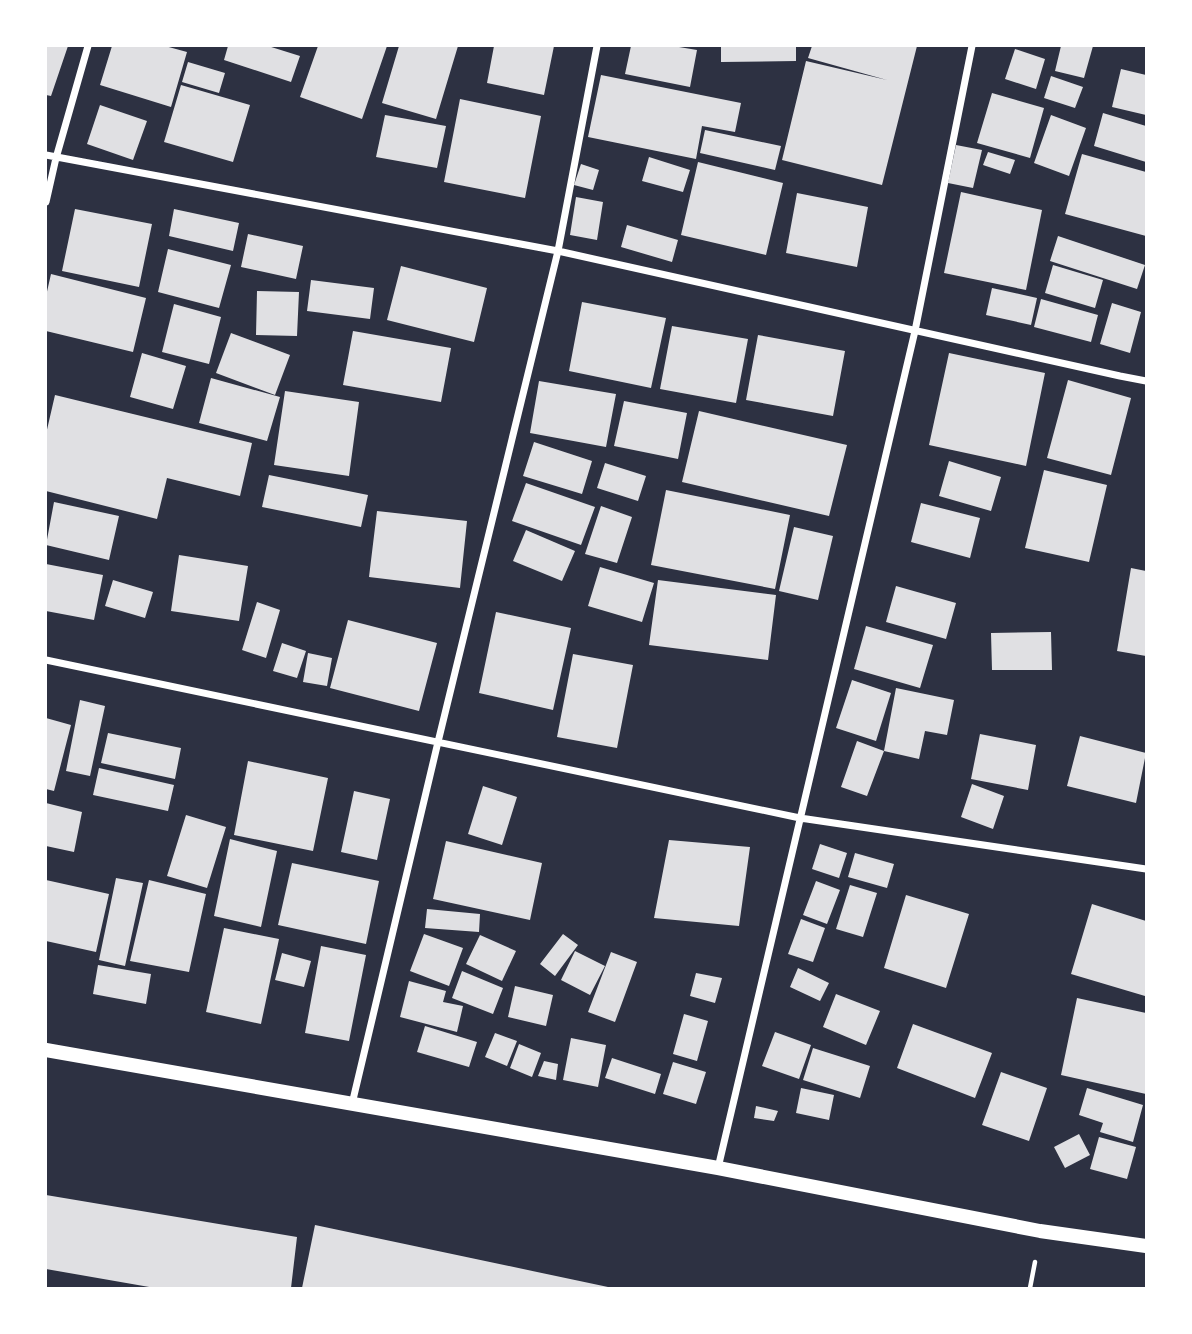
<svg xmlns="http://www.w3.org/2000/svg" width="1192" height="1334" font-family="Cabin,sans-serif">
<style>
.building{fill:#e0e0e3}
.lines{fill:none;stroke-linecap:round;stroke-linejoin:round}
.path{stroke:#fff;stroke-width:4.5}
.minor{stroke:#fff;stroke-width:7}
.secondary{stroke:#fff;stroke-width:14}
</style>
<rect width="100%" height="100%" fill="#2d3142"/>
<path class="building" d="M46,46H68L51,96L46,95Z
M112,46H165L187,52L171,107L100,85Z
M228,46H268L300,56L291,82L224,60Z
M318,46H387L362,119L300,97Z
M399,46H458L436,119L382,103Z
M494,46H554L544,95L487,83Z
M631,46H673L697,50L690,87L625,74Z
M721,46H796V61L721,62Z
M812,46H917L882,185L782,160L806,61L887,80L808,58Z
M1061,46H1093L1084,78L1055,71Z
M1015,49L1045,59L1036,89L1005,79Z
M188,62L225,73L219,93L182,82Z
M1121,69L1146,75V115L1112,107Z
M601,75L741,103L735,132L702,126L696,159L588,137Z
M1051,76L1083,87L1075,108L1044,98Z
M181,85L250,105L233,162L164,142Z
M992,93L1044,108L1030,158L977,143Z
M460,99L541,116L525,198L444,182Z
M100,105L147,121L133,160L87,144Z
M1103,113L1146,126V162L1094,146Z
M385,115L446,126L437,168L376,157Z
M1051,115L1086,128L1069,176L1034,163Z
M705,130L781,146L775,170L700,153Z
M956,145L982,150L973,188L948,183Z
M988,152L1015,160L1010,174L983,165Z
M1082,154L1146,172V236L1065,214Z
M649,157L690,170L683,192L642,181Z
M698,162L783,183L766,255L681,235Z
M581,164L599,170L593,190L574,185Z
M961,192L1042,210L1026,290L944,273Z
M797,193L868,207L857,267L786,253Z
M576,197L603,202L597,240L570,235Z
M75,209L152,224L139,287L62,271Z
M174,209L239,223L233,251L169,236Z
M627,225L678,240L672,262L621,247Z
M248,234L303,246L296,279L241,267Z
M1058,236L1145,265L1137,289L1050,261Z
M168,249L231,265L219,308L158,292Z
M1053,265L1103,280L1095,308L1045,293Z
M401,266L487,288L474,342L387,320Z
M51,274L146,298L133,352L46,331V296Z
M311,280L374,288L370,319L307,311Z
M992,288L1037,298L1031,325L986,315Z
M257,291L299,292L297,336L256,335Z
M1041,299L1098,315L1091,342L1034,327Z
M582,302L666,318L651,388L569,371Z
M1112,303L1141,312L1130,353L1100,344Z
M174,304L221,317L209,364L162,352Z
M672,326L748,339L736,403L660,389Z
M353,331L451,348L441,402L343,385Z
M231,333L290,355L275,395L216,373Z
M758,335L845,351L833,416L746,400Z
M142,353L186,366L173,409L130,397Z
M949,353L1045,373L1026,466L929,445Z
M211,378L280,397L267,441L199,423Z
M1068,380L1131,398L1111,475L1047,458Z
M539,381L616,394L606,447L530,433Z
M285,391L359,402L349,476L274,465Z
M55,395L252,443L240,496L167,478L157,519L46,491V434Z
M624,401L687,413L678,459L614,446Z
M699,411L847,445L829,516L682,482Z
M534,442L592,461L582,494L523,476Z
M949,461L1001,477L991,511L939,496Z
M605,463L646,476L638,501L597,488Z
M1044,470L1107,485L1089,562L1025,548Z
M269,475L368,495L361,527L262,507Z
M526,483L595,507L581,545L512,521Z
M666,490L790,515L775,589L651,565Z
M54,502L119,516L109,560L46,545Z
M921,503L980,518L970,558L911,542Z
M601,506L632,517L617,563L585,554Z
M377,511L467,521L460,588L369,577Z
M794,527L833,536L818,600L779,591Z
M526,530L575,551L562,581L513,561Z
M179,555L248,566L239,621L171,611Z
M46,564L103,575L94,620L46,611Z
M600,567L654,583L642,622L588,606Z
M1131,568L1146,571V656L1117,651Z
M113,580L153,592L145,618L105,606Z
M658,580L776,595L768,660L649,645Z
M896,586L956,603L946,639L886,622Z
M257,602L280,610L266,658L242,650Z
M496,612L571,628L553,710L479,693Z
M348,620L437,643L419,711L330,688Z
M866,626L933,645L920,688L854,669Z
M1051,632L1052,670H992L991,633Z
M282,643L306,651L297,678L273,671Z
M308,653L332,658L327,686L303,682Z
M573,654L633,665L617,748L557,737Z
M852,680L891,693L876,741L836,728Z
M896,688L954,700L947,735L925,731L919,759L884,751Z
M80,700L105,706L90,776L66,771Z
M46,718L71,725L54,791L46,789Z
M108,733L181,748L175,779L101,763Z
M980,734L1036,745L1028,790L971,779Z
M1080,736L1146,753L1136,803L1067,786Z
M857,741L884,751L867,796L841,787Z
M248,761L328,778L313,851L234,835Z
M99,768L174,785L168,811L93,795Z
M972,784L1004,796L993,829L961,817Z
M483,786L517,797L502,845L468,834Z
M354,791L390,799L377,860L341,852Z
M46,803L82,812L74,852L46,846Z
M186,815L226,827L207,888L167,876Z
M230,839L277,851L261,927L214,916Z
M669,840L750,847L739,926L654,918Z
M446,841L542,863L530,920L433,899Z
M820,844L847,853L839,878L812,869Z
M855,853L894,864L887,888L848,877Z
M292,863L379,881L366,944L278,925Z
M116,878L143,883L125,966L99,960Z
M46,880L109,894L96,952L46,941Z
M149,880L206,894L189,972L130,961Z
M816,881L840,890L827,924L803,915Z
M850,885L877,893L863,937L836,929Z
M906,895L969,914L946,988L884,968Z
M1092,904L1146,921V990L1145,996L1071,974Z
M427,909L480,914L479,932L425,928Z
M801,919L825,928L813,962L788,954Z
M224,928L279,939L261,1024L206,1012Z
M424,934L463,948L449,986L410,971Z
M563,934L578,945L555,976L540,964Z
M480,935L516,951L502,981L466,964Z
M321,946L366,955L349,1041L305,1033Z
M575,951L605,966L590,995L561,980Z
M611,952L637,962L615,1022L588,1012Z
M282,953L311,961L304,987L275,980Z
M98,965L151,974L146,1004L93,994Z
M798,968L829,983L820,1001L790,987Z
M462,971L503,988L493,1014L452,998Z
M696,973L722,978L715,1003L690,996Z
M409,981L446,991L443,1002L463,1006L457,1032L400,1017Z
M515,986L553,995L546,1026L508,1017Z
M836,994L880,1011L866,1045L823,1027Z
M1077,998L1146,1013V1094L1061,1075Z
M684,1014L708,1021L697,1061L673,1054Z
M913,1024L992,1053L975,1098L897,1068Z
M425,1026L477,1042L469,1067L417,1052Z
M775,1032L811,1045L799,1079L762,1066Z
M495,1033L517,1041L507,1066L485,1057Z
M571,1038L606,1045L598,1087L563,1080Z
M519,1044L541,1053L532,1077L510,1068Z
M813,1048L870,1066L860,1098L803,1080Z
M612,1058L661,1074L655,1094L605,1078Z
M544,1061L558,1064L556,1080L538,1076Z
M673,1062L706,1072L696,1104L663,1094Z
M1001,1072L1047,1088L1029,1141L982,1125Z
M801,1088L834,1095L829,1120L796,1113Z
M1087,1088L1143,1105L1133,1142L1100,1132L1103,1123L1079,1115Z
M756,1106L778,1111L774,1121L754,1118Z
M1079,1134L1090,1155L1065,1168L1054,1147Z
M1099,1137L1136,1147L1127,1179L1090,1169Z
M46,1195L297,1237L291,1288H155L46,1269Z
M315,1225L608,1287V1288H302Z"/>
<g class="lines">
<path class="path" d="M1030,1288L1035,1262"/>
<path class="minor" d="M46,155L558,251L1120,376L1146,381
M46,202L56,158L88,46
M46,660L800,818L1146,869
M352,1104L438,742L558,251L597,46
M718,1168L915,331L972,46"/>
<path class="secondary" d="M46,1050L718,1168L1040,1231L1146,1246"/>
</g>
<rect width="1192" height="1334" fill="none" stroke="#ffffff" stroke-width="94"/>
</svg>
